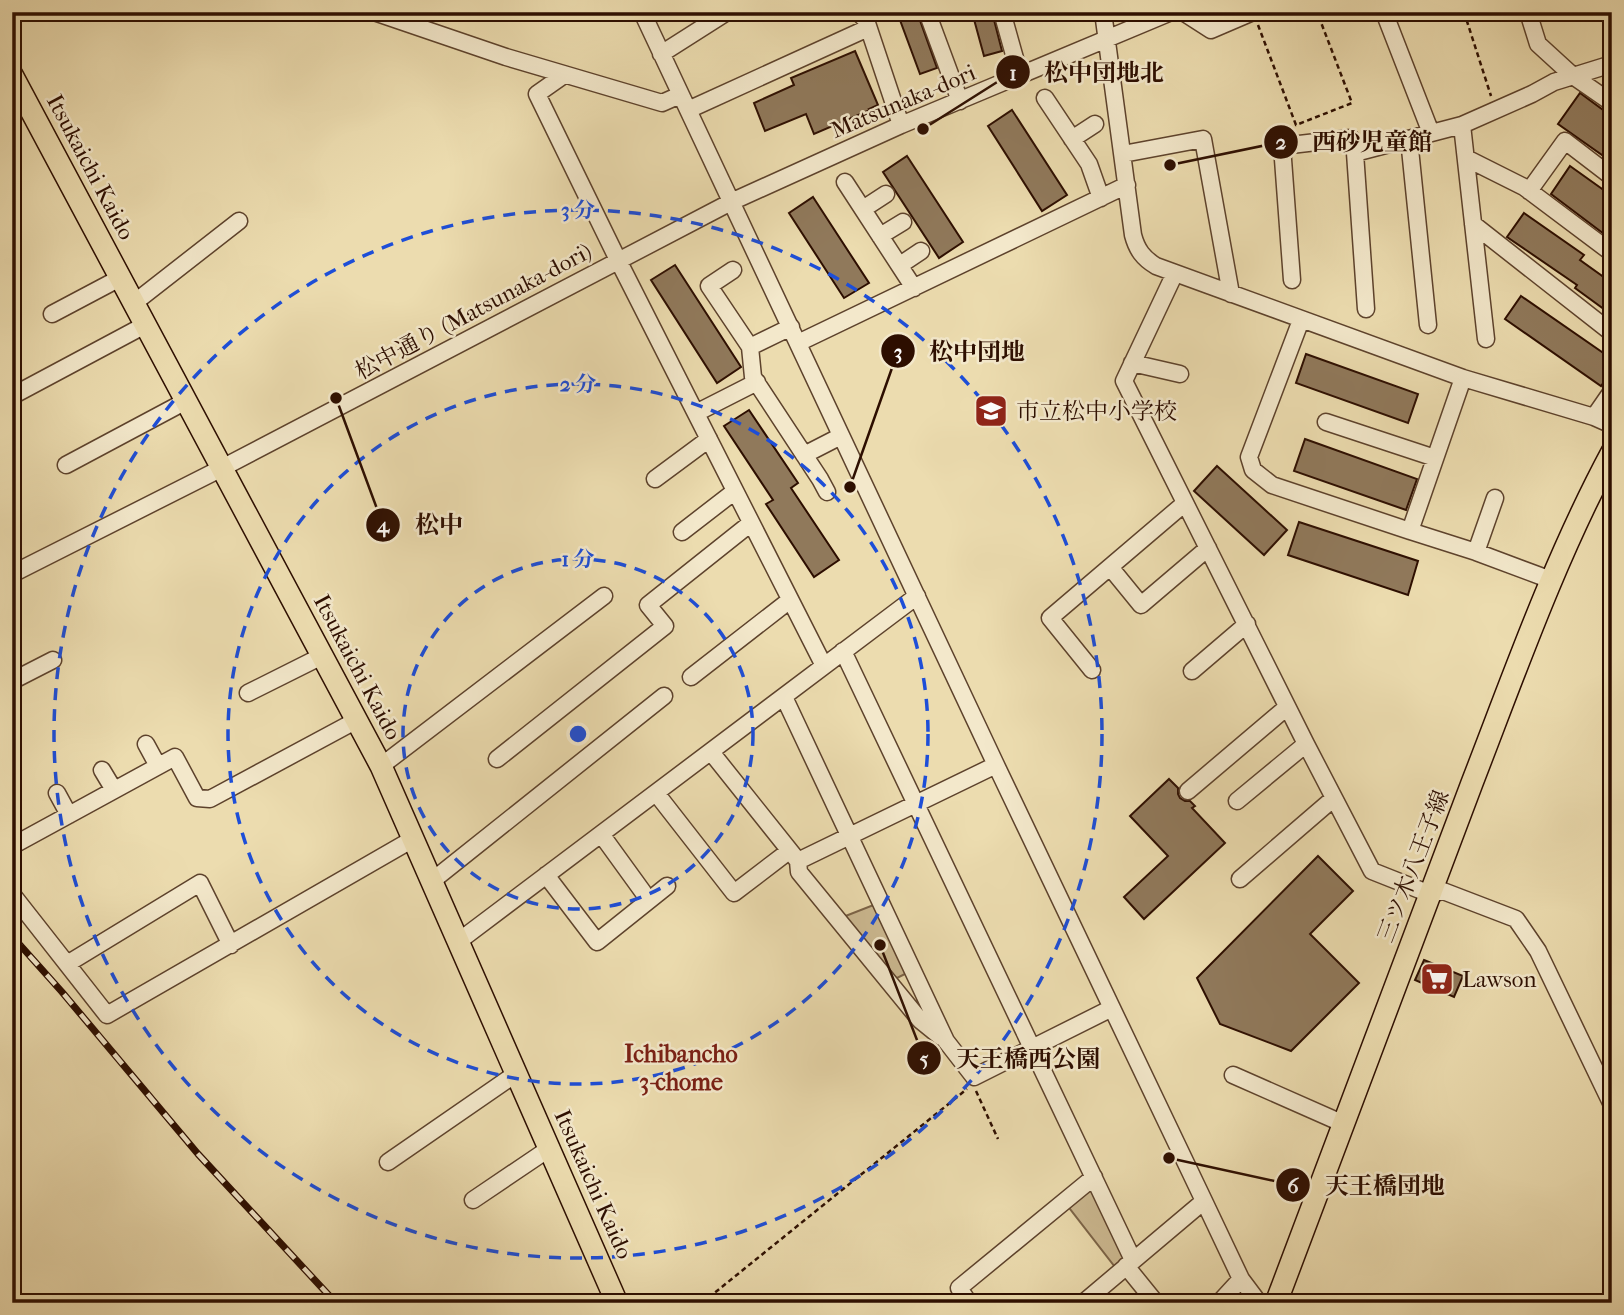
<svg xmlns="http://www.w3.org/2000/svg" width="1624" height="1315" font-family="'IM FELL French Canon','Noto Serif JP',serif">
<style>
.green{fill:#ccb991;stroke:#7c6448;stroke-width:2}
.building{fill:#90795b;stroke:#2d0e00;stroke-width:2}
.lines{fill:none;stroke-linecap:round;stroke-linejoin:round}
.minor-casing{stroke:#5d422c;stroke-width:19}
.major-casing{stroke:#2d0e00;stroke-width:24}
.path{stroke:#2d0e00;stroke-width:2.5;stroke-dasharray:5 3.5;stroke-linecap:butt}
.minor{stroke:#f3e8cb;stroke-width:16}
.major{stroke:#ecdcaf;stroke-width:21}
.rail-casing{stroke:#2d0e00;stroke-width:7}
.rail{stroke:#f3e8cb;stroke-width:4.5;stroke-dasharray:13;stroke-linecap:butt}
.ring{fill:none;stroke:#1d4ed8;stroke-width:3.5;stroke-dasharray:12 9}
.labels{text-anchor:middle;stroke-width:5;stroke-linejoin:round;paint-order:stroke}
.street-label{font-size:23px;fill:#2d0e00;stroke:#f3e8cb}
.poi-label{font-size:23px;fill:#2d0e00;stroke:#f3e8cb;text-anchor:start}
.neighbourhood-label{font-size:24px;font-weight:bold;fill:#7a1f14;stroke:#f3e8cb}
.centre{fill:#1d4ed8;stroke:#f3e8cb;stroke-width:3.5}
.ring-label{font-size:21px;text-anchor:middle;font-weight:bold;fill:#1d4ed8;stroke:#f3e8cb;stroke-width:5;stroke-linejoin:round;paint-order:stroke}
.leader{fill:none;stroke:#2d0e00;stroke-width:2.5}
.callout-dot{fill:#2d0e00;stroke:#f3e8cb;stroke-width:2.5}
.mark-label{font-size:21px;text-anchor:middle;font-weight:bold;fill:#fff}
.callout-label{font-size:24px;text-anchor:middle;font-weight:bold;fill:#2d0e00;stroke:#f3e8cb;stroke-width:5;stroke-linejoin:round;paint-order:stroke}
</style>
<rect width="100%" height="100%" fill="#ecdcaf"/>
<filter id="stains"><feTurbulence type="fractalNoise" baseFrequency=".00286" numOctaves="4"/><feColorMatrix values="0 0 0 0 .2 0 0 0 0 .09 0 0 0 0 .02 0 0 0 .5 -.17"/></filter>
<radialGradient id="worn" r=".72"><stop offset=".6" stop-color="#630" stop-opacity="0"/><stop offset="1" stop-color="#630" stop-opacity=".3"/></radialGradient>
<path class="green" d="M876,904L909,972L893,980L843,917Z
M1090,1184L1127,1255L1115,1267L1067,1205Z"/>
<path class="building" d="M897,12H917L937,68L920,74Z
M972,12H992L1002,51L984,56Z
M855,51L878,105L869,109L870,110L814,134L806,114L765,131L754,103L794,85L791,78Z
M1580,93L1606,112L1612,114V162L1558,124Z
M1012,110L1067,195L1042,211L988,126Z
M907,156L963,242L939,258L883,172Z
M1570,166L1612,196V240L1551,194Z
M813,197L869,283L844,298L789,213Z
M1524,213L1584,255L1580,260L1612,283V315L1575,288L1577,285L1507,237Z
M675,265L741,367L717,383L651,280Z
M1521,296L1612,359V371L1601,386L1505,319Z
M1306,354L1418,394L1408,423L1296,383Z
M749,410L798,483L791,488L839,560L814,577L766,504L773,500L724,426Z
M1305,439L1417,479L1406,510L1294,471Z
M1217,466L1287,530L1264,555L1194,491Z
M1299,522L1418,561L1408,595L1288,555Z
M1169,779L1178,788V794L1180,798L1185,801H1190L1195,806L1192,808L1225,843L1144,919L1124,897L1168,856L1130,816Z
M1318,856L1353,891L1310,934L1359,983L1291,1051L1220,1024L1197,978Z
M1424,960L1463,976L1454,997L1415,980Z"/>
<g class="lines">
<defs>
<path id="minor" d="M374,12L506,57L662,103L680,95
M642,12L996,765L1204,1201L1241,1279L1259,1303
M858,12L866,20L901,125
M927,12L960,101
M1002,12L1020,76
M1103,12L1133,235C1137,250 1143,258 1156,266L1463,378L1594,417L1612,425
M1183,12L1211,30L1253,12
M1384,12L1431,133
M1528,12L1538,44L1573,76L1612,103
M661,54L727,12
M564,75L537,94L618,260L824,666
M1045,98L1089,164L1101,198
M688,110L868,28
M1462,125L1486,339
M1072,139L1095,124
M1409,139L1428,325
M1355,153L1462,125L1532,94L1554,82L1612,64
M1123,154L1203,139L1231,294
M1466,158L1524,187L1612,253
M845,182L914,288
M1529,191L1565,141L1612,177
M863,209L886,194
M1473,224L1612,333
M880,236L903,222
M900,265L921,251
M733,270L709,286L750,347L753,377L820,479L827,492
M1175,273L1124,381L1306,744L1372,871L1430,894L1443,891L1516,919L1538,951L1612,1105
M1292,280L1282,146L1351,138L1355,153L1366,309
M134,303L239,221
M52,314L120,278
M1301,320L1249,457L1253,470L1272,485L1410,531
M798,343L1127,185
M750,347L791,327
M1132,363L1180,374
M1463,378L1410,531L1476,552L1551,580
M12,396L145,325
M696,413L757,382
M1594,417L1612,391
M1326,422L1435,458
M804,455L841,436
M66,465L186,401
M655,479L709,439
M682,532L735,491
M1476,552L1495,498
M1110,567L1141,605L1208,548
M12,574L222,468L731,202L901,125L1171,12
M843,651L1133,1260
M1092,670L1050,618L1185,503
M1192,671L1247,624
M691,677L790,600
M12,681L53,660
M248,693L322,656
M784,697L946,1041L974,1077L1112,1008
M146,744L158,766
M711,752L798,861L799,872L920,1020L941,1037
M497,759L665,626L648,605L751,523
M381,766L604,596
M102,770L114,790
M1188,791L1287,707
M57,793L69,815
M656,793L734,893L789,851
M1237,801L1306,744
M601,834L643,892
M12,846L175,757L197,798L210,799L357,720
M798,861L996,765
M546,875L597,942L667,886
M1240,879L1334,798
M432,881L664,696
M12,894L107,1015L413,839
M459,941L917,596
M67,964L200,883L231,945
M1233,1075L1344,1124
M388,1162L517,1073
M473,1200L550,1148
M1126,1266L1156,1303
M969,1303L959,1288L1094,1177
M1083,1303L1204,1201
M1219,1303L1241,1279"/>
<path id="major" d="M12,75L381,766L617,1303
M1276,1303C1342,1130 1406,956 1472,783C1515,672 1555,558 1612,452"/>
</defs>
<use href="#minor" class="minor-casing"/>
<use href="#major" class="major-casing"/>
<path class="path" d="M1464,12L1491,96
M1258,25L1296,125L1352,103L1317,12
M976,1091L998,1139
M702,1303L967,1089"/>
<use href="#minor" class="minor"/>
<use href="#major" class="major"/>
<defs>
<path id="rail" d="M12,936L62,992L198,1154L336,1303"/>
</defs>
<use href="#rail" class="rail-casing"/>
<use href="#rail" class="rail"/>
</g>
<g class="ring">
<circle cx="578" cy="734" r="175"/>
<circle cx="578" cy="734" r="350"/>
<circle cx="578" cy="734" r="524"/>
</g>
<defs>
<symbol id="school-square" viewBox="-11 -11 22 22"><rect x="-9" y="-9" width="18" height="18" rx="4" fill="#8f2418" stroke="#f3e8cb"/><path d="M0-5L7-2L0 1L-7-2ZM-4 1L0 2.5L4 1V4Q0 6-4 4Z" fill="#fff"/></symbol>
<symbol id="supermarket-square" viewBox="-11 -11 22 22"><rect x="-9" y="-9" width="18" height="18" rx="4" fill="#8f2418" stroke="#f3e8cb"/><path d="M-6-5.5h2.5l.6 2H6L4.5 2H-2.5L-4.4-4H-6ZM-1.5 3.2a1.3 1.3 0 1 0 .1 0ZM3 3.2a1.3 1.3 0 1 0 .1 0Z" fill="#fff"/></symbol>
</defs>
<g fill-rule="evenodd">
<use href="#school-square" x="972" y="392" width="38" height="38"/>
<use href="#supermarket-square" x="1418" y="960" width="38" height="38"/>
</g>
<g class="labels">
<g class="street-label">
<text transform="translate(903 101) rotate(-23)" y="8">Matsunaka-dori</text>
<text transform="translate(91 167) rotate(62)" y="8">Itsukaichi Kaido</text>
<text transform="translate(473 311) rotate(-28)" y="8">松中通り (Matsunaka-dori)</text>
<text transform="translate(358 667) rotate(62)" y="8">Itsukaichi Kaido</text>
<text transform="translate(1413 866) rotate(-69)" y="8">三ツ木八王子線</text>
<text transform="translate(594 1184) rotate(66)" y="8">Itsukaichi Kaido</text>
</g>
<g class="poi-label">
<text x="1016" y="419">市立松中小学校</text>
<text x="1462" y="987">Lawson</text>
</g>
<g class="neighbourhood-label">
<text x="681" y="1062">Ichibancho<tspan x="681" dy="28">3-chome</tspan></text>
</g>
</g>
<circle cx="578" cy="734" r="10" class="centre"/>
<g class="ring-label">
<text x="578" y="217">3 分</text>
<text x="578" y="391">2 分</text>
<text x="578" y="566">1 分</text>
</g>
<path class="leader" d="M923 129L1013 72M1170 165L1281 142M850 487L898 351M336 398L383 525M880 945L924 1058M1169 1158L1293 1185"/>
<g class="callout-dot">
<circle cx="923" cy="129" r="7"/>
<circle cx="1170" cy="165" r="7"/>
<circle cx="850" cy="487" r="7"/>
<circle cx="336" cy="398" r="7"/>
<circle cx="880" cy="945" r="7"/>
<circle cx="1169" cy="1158" r="7"/>
<circle cx="1013" cy="72" r="18"/>
<circle cx="1281" cy="142" r="18"/>
<circle cx="898" cy="351" r="18"/>
<circle cx="383" cy="525" r="18"/>
<circle cx="924" cy="1058" r="18"/>
<circle cx="1293" cy="1185" r="18"/>
</g>
<g class="mark-label">
<text x="1013" y="80">1</text>
<text x="1281" y="149">2</text>
<text x="898" y="359">3</text>
<text x="383" y="532">4</text>
<text x="924" y="1066">5</text>
<text x="1293" y="1193">6</text>
</g>
<g class="callout-label">
<text x="1104" y="81">松中団地北</text>
<text x="1372" y="150">西砂児童館</text>
<text x="977" y="360">松中団地</text>
<text x="439" y="533">松中</text>
<text x="1028" y="1067">天王橋西公園</text>
<text x="1385" y="1194">天王橋団地</text>
</g>
<rect width="1624" height="1315" fill="none" stroke="#ecdcaf" stroke-width="42"/>
<rect x="14" y="14" width="1596" height="1287" fill="none" stroke="#2d0e00" stroke-width="3.5"/>
<rect x="21" y="21" width="1582" height="1273" fill="none" stroke="#2d0e00" stroke-width="2"/>
<rect width="100%" height="100%" filter="url(#stains)"/>
<rect width="100%" height="100%" fill="url(#worn)"/>
</svg>
